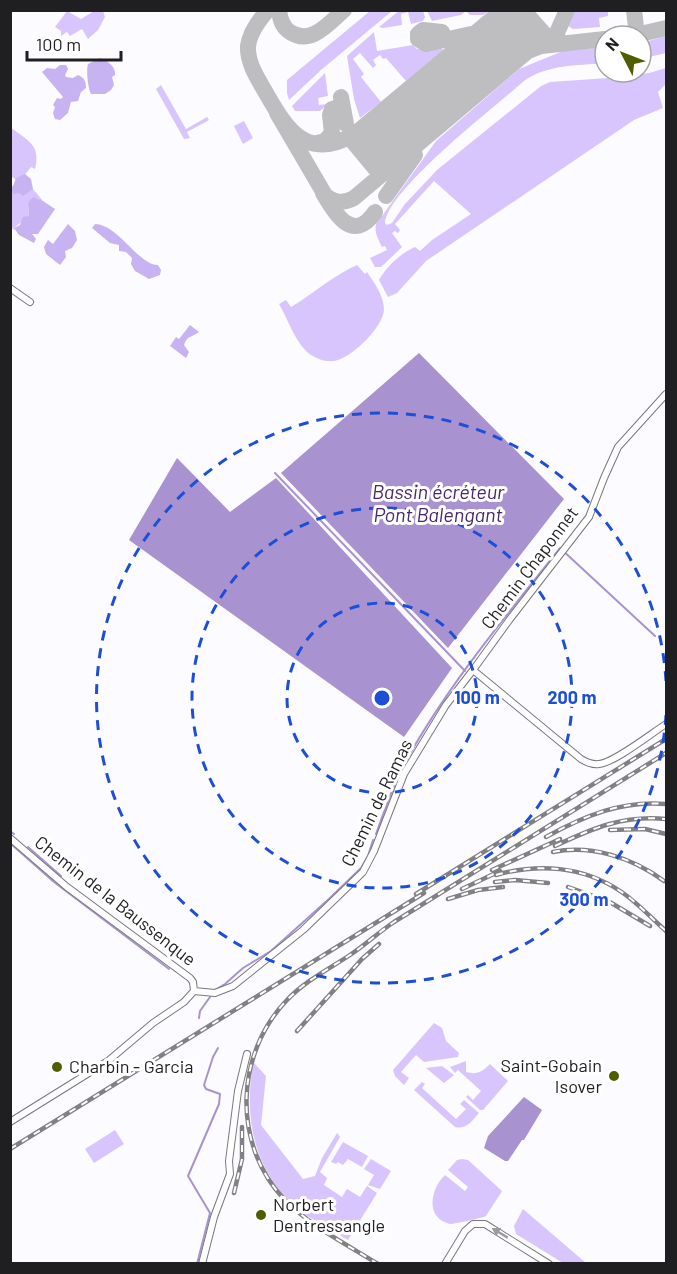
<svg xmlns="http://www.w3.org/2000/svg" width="677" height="1274" font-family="Barlow,sans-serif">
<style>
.green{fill:#d8c5fd}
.forest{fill:#c8b3f2}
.water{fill:#a893d0}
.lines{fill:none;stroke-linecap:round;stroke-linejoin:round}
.stream{stroke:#a893d0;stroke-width:2}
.taxiway{stroke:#bebec1;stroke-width:16}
.street-casing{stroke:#79777f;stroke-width:8}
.street{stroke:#fff;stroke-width:6}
.rail-casing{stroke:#818083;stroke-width:4.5}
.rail{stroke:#fff;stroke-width:2;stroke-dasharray:7;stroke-linecap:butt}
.oneway{fill:#9a9a9b}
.ring{fill:none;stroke:#1d4ed8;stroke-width:3;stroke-dasharray:10 8}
.poi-dot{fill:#4f5f00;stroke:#fff;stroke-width:2}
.labels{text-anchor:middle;stroke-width:6;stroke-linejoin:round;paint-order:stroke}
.street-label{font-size:18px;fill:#1f1e21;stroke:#fff}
.poi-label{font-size:18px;fill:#1f1e21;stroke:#fff;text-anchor:start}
.water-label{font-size:20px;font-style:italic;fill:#462770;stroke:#fff}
.centre{fill:#1d4ed8;stroke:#fff;stroke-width:3}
.ring-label{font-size:18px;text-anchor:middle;font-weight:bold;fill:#1d4ed8;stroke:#fff;stroke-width:6;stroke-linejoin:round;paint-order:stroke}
</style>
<rect width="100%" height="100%" fill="#fcfbff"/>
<path class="green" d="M400,10L423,11L425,17L423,21L411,24L408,12L401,14L402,25L383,28L379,27Z
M67,11L81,19L94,11H103L105,17L98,30L88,39L82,29L70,36L67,32L61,36V31L55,27Z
M370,11H392L321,70L289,100L287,93V80Z
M427,11V10L489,11L483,15H470L466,11L461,15L432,21Z
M575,11H608V16L599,18L600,27L573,29L568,26Z
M374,32L377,51L413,45L417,49L439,46L443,50L406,81L386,58L383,59L380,55L373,60L376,65L373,68L360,53L353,59L364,74L361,77L381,102L360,118L354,99L347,56Z
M666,36V53L641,59V43Z
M605,47V63C576,66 548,64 524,81C496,106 388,189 385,223L387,225L392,223L405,204L437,170L541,86L550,82L623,77L649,73L666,68V84L658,92L663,108L634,120L426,261L397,293L388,297L379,280C386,267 401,253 415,247L420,251L432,240L471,214L434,181L395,224L400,230L398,233L395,231L392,233L402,247L381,267H375L370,258L387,250L385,246L382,247C376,235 372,228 380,215L382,216L436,141L519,69L563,51Z
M325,73L328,96L318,98L319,105L328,104L320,111H295L292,106Z
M161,85L186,129L207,117L209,120L187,132L190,138L184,139L156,89Z
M244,121L253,138L243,144L234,126Z
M10,127C28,141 41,144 35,169L31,167L24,176H21L16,180L11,176Z
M10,183L18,192L33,189L43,201L36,199L28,203L29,216L14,228L15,231L11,227Z
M357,265L365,274L367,272C375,284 384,296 384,310C383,327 354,355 338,360C329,363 319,360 311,355C296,345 288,319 279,304L286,300L291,307C313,294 332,276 357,265Z
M434,1023L442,1028L446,1041L459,1053L458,1057L424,1062L416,1055L401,1072L409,1078L404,1085L395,1076L393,1070Z
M466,1061V1072C477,1075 482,1072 490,1064L508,1081L483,1110H480L466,1097L468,1095L473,1100L481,1091L458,1070L455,1073L450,1067Z
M253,1062L266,1076L261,1125L303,1179L315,1176L322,1158L337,1133L340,1137L320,1172L327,1178L324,1185L342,1197L347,1189L360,1197L367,1186L377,1193L348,1240C332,1230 315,1221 299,1211C290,1204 284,1196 277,1187C249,1148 246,1108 253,1062Z
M442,1066L454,1075L444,1083L426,1068Z
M422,1082L425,1084L422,1088L456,1119L466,1109L460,1104L464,1100L479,1113C472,1121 466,1130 455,1127L414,1090Z
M115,1130L124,1144L94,1163L85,1149Z
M343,1142L368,1156L362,1167L348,1159L343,1165L338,1162L336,1164L331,1162Z
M371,1159L391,1171L380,1189L368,1185L374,1175L364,1169Z
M462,1159L468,1160L502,1191L486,1216C482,1218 454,1224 450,1224C424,1218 431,1188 445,1175L465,1191L468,1187L448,1170L457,1160Z
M523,1209L586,1263H563L516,1234L514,1226Z"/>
<path class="forest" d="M100,58C107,61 116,66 115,75L112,77L114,85L111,90L105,94H91C88,88 86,71 88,64Z
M60,65H66L68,69L65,75L66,77L73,78L78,75C84,78 86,80 86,88L81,92L78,101L71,102L68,113L60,120L55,119L53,113L55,107L53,105L57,98L61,99L63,97L42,72L47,68L55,69Z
M25,174L31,179L33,189L23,196L19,193L13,194L12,189L16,178Z
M33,197L43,201L55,209L38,234H32L36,239L34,243L19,235L14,228L20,225L23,217L29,216L28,203Z
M68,224L75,231L77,240L72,248L65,251L66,257L60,265L46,254L44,247L48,240L53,244Z
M95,224C119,225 138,265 158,265L161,270L160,275L149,279L135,271L131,264L132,258L126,252L119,251V245L110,243L92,228Z
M190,325L199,332C193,337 187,335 184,345L189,352L186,358L170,346L176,337L179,339Z"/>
<path class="water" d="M419,353L564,499L448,648L281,473Z
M177,458L230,512L276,478L452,668L404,737L129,540Z
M524,1097L542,1110L524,1140H522L508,1161H505L484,1148L488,1136Z"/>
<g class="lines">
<path class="stream" d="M275,473L465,671
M10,831L14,834
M376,834C385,810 393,784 406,761C448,685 506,616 560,548L655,636
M10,843L54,882L169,969
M28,847L61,876
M215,990L225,984L243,968L271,951L330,898L361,868L368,856L373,840
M199,1018L200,1011L210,997
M197,1264L210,1213L188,1176L219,1104L220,1094L206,1089L204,1085L213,1057L218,1048"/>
<path class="taxiway" d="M268,10C259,20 250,32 248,46C247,63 258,79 266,93C288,132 308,161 355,134L503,10
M279,10C280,19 282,27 290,32C311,46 329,23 344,10
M507,10L508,14L532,42L537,43L542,38
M523,10L548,38L556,35L567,10
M634,10L637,36
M504,13L496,16L497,23L521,51L526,52L531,46
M490,22L486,26C484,35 506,61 515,61L520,55
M482,31L474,35L475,42L499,70H504L509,65
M442,32L423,30L418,34V39L426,44L471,34
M632,36L666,28
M468,40L464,44C462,53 484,79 493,80L498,74
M460,49L453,53V60L477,88L482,89L487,83
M446,59L442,62C440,71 462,98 471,98L477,92
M438,68L431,71V79L455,107H460L465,102
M427,77L420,81V88L444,116H449L454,111
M413,86L409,90C407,99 429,125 438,125L443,120
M405,96H401L398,99V106L422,134L427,135L432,129
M394,105L387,108V116L411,144H416L422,139
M277,113L325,195C334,203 343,204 354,198L528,51L541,46L605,39
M380,114L375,118C374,127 396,153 405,153L410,148
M372,123L364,127L365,134L389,162L394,163L400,157
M361,133L354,136V143L378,172H383L389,166
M317,143L325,141L332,133L330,115L332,109L338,107L343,110L346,124L341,97
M323,193C335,214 353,244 375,212
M386,196L415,155"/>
<defs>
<path id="street" d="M10,288L30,302
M473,670L510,619L589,517L604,478L618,447L666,394
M10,838L67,887L190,978L193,982L194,991
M194,991L215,993L233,986L303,930L363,872L374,851L404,774L446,705L473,670L581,759C586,762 592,765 599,764C614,763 652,733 666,724
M10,1122L108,1061L153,1023L184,1002L194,991
M202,1264L214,1217L230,1174L229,1161L238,1091L247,1054
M445,1264L465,1231L473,1224H485L549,1264"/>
</defs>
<use href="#street" class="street-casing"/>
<use href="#street" class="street"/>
<defs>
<path id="rail" d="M610,830L645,829L666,834
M546,837C584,816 622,800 666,804
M555,846C593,828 623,815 666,819
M553,852C591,844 633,858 664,881
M492,870L560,839
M496,875C538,863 583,866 620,891C637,902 651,918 666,931
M495,882L515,880L548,883
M568,887L608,901L650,926
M462,889L500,871
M416,894L666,739
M566,897L604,906
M448,899L478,890L503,887
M297,1031L362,959L379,944
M10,1149L424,893
M234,1193L242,1159V1127
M378,1264C346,1244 310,1226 284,1199C232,1144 235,1054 287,1000C305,981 329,969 350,955C365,945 379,932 394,922L666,753"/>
</defs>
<use href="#rail" class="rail-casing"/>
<use href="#rail" class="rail"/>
</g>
<defs><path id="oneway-solid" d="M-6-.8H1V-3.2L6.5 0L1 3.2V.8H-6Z" transform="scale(1.5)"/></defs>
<use class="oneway" href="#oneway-solid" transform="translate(500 1233) rotate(-149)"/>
<g class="ring">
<circle cx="382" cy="698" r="95"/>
<circle cx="382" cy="698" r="190"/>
<path d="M666 715A285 285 0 1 1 666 681"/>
</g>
<g class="poi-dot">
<circle cx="57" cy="1067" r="6"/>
<circle cx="614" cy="1076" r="6"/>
<circle cx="261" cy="1215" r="6"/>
</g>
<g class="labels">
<g class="street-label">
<text transform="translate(530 568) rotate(-53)" y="6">Chemin Chaponnet</text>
<text transform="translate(377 803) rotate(-64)" y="6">Chemin de Ramas</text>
<text transform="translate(115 901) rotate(38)" y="6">Chemin de la Baussenque</text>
</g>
<g class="poi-label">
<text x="602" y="1072" text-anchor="end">Saint-Gobain<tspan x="602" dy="21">Isover</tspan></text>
<text x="69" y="1073">Charbin - Garcia</text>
<text x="273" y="1211">Norbert<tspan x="273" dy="21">Dentressangle</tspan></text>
</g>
<g class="water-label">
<text x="438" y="499">Bassin écréteur<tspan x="438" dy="23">Pont Balengant</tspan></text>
</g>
</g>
<circle cx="382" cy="698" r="9" class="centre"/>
<g class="ring-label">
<text x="477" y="704">100 m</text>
<text x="572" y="704">200 m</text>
<text x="584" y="906">300 m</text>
</g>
<rect width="677" height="1274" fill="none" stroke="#1f1e21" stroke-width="24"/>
<g transform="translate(623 54) rotate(312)"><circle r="28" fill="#ffffff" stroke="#a5a5a6" stroke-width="1.5"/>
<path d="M0-4.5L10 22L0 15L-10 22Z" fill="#4f5f00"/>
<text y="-9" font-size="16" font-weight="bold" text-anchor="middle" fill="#1f1e21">N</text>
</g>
<path d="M27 51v9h94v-9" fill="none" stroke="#1f1e21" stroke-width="3"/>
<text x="36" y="51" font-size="18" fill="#1f1e21" stroke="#ffffff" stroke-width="4.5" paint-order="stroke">100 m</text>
</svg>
